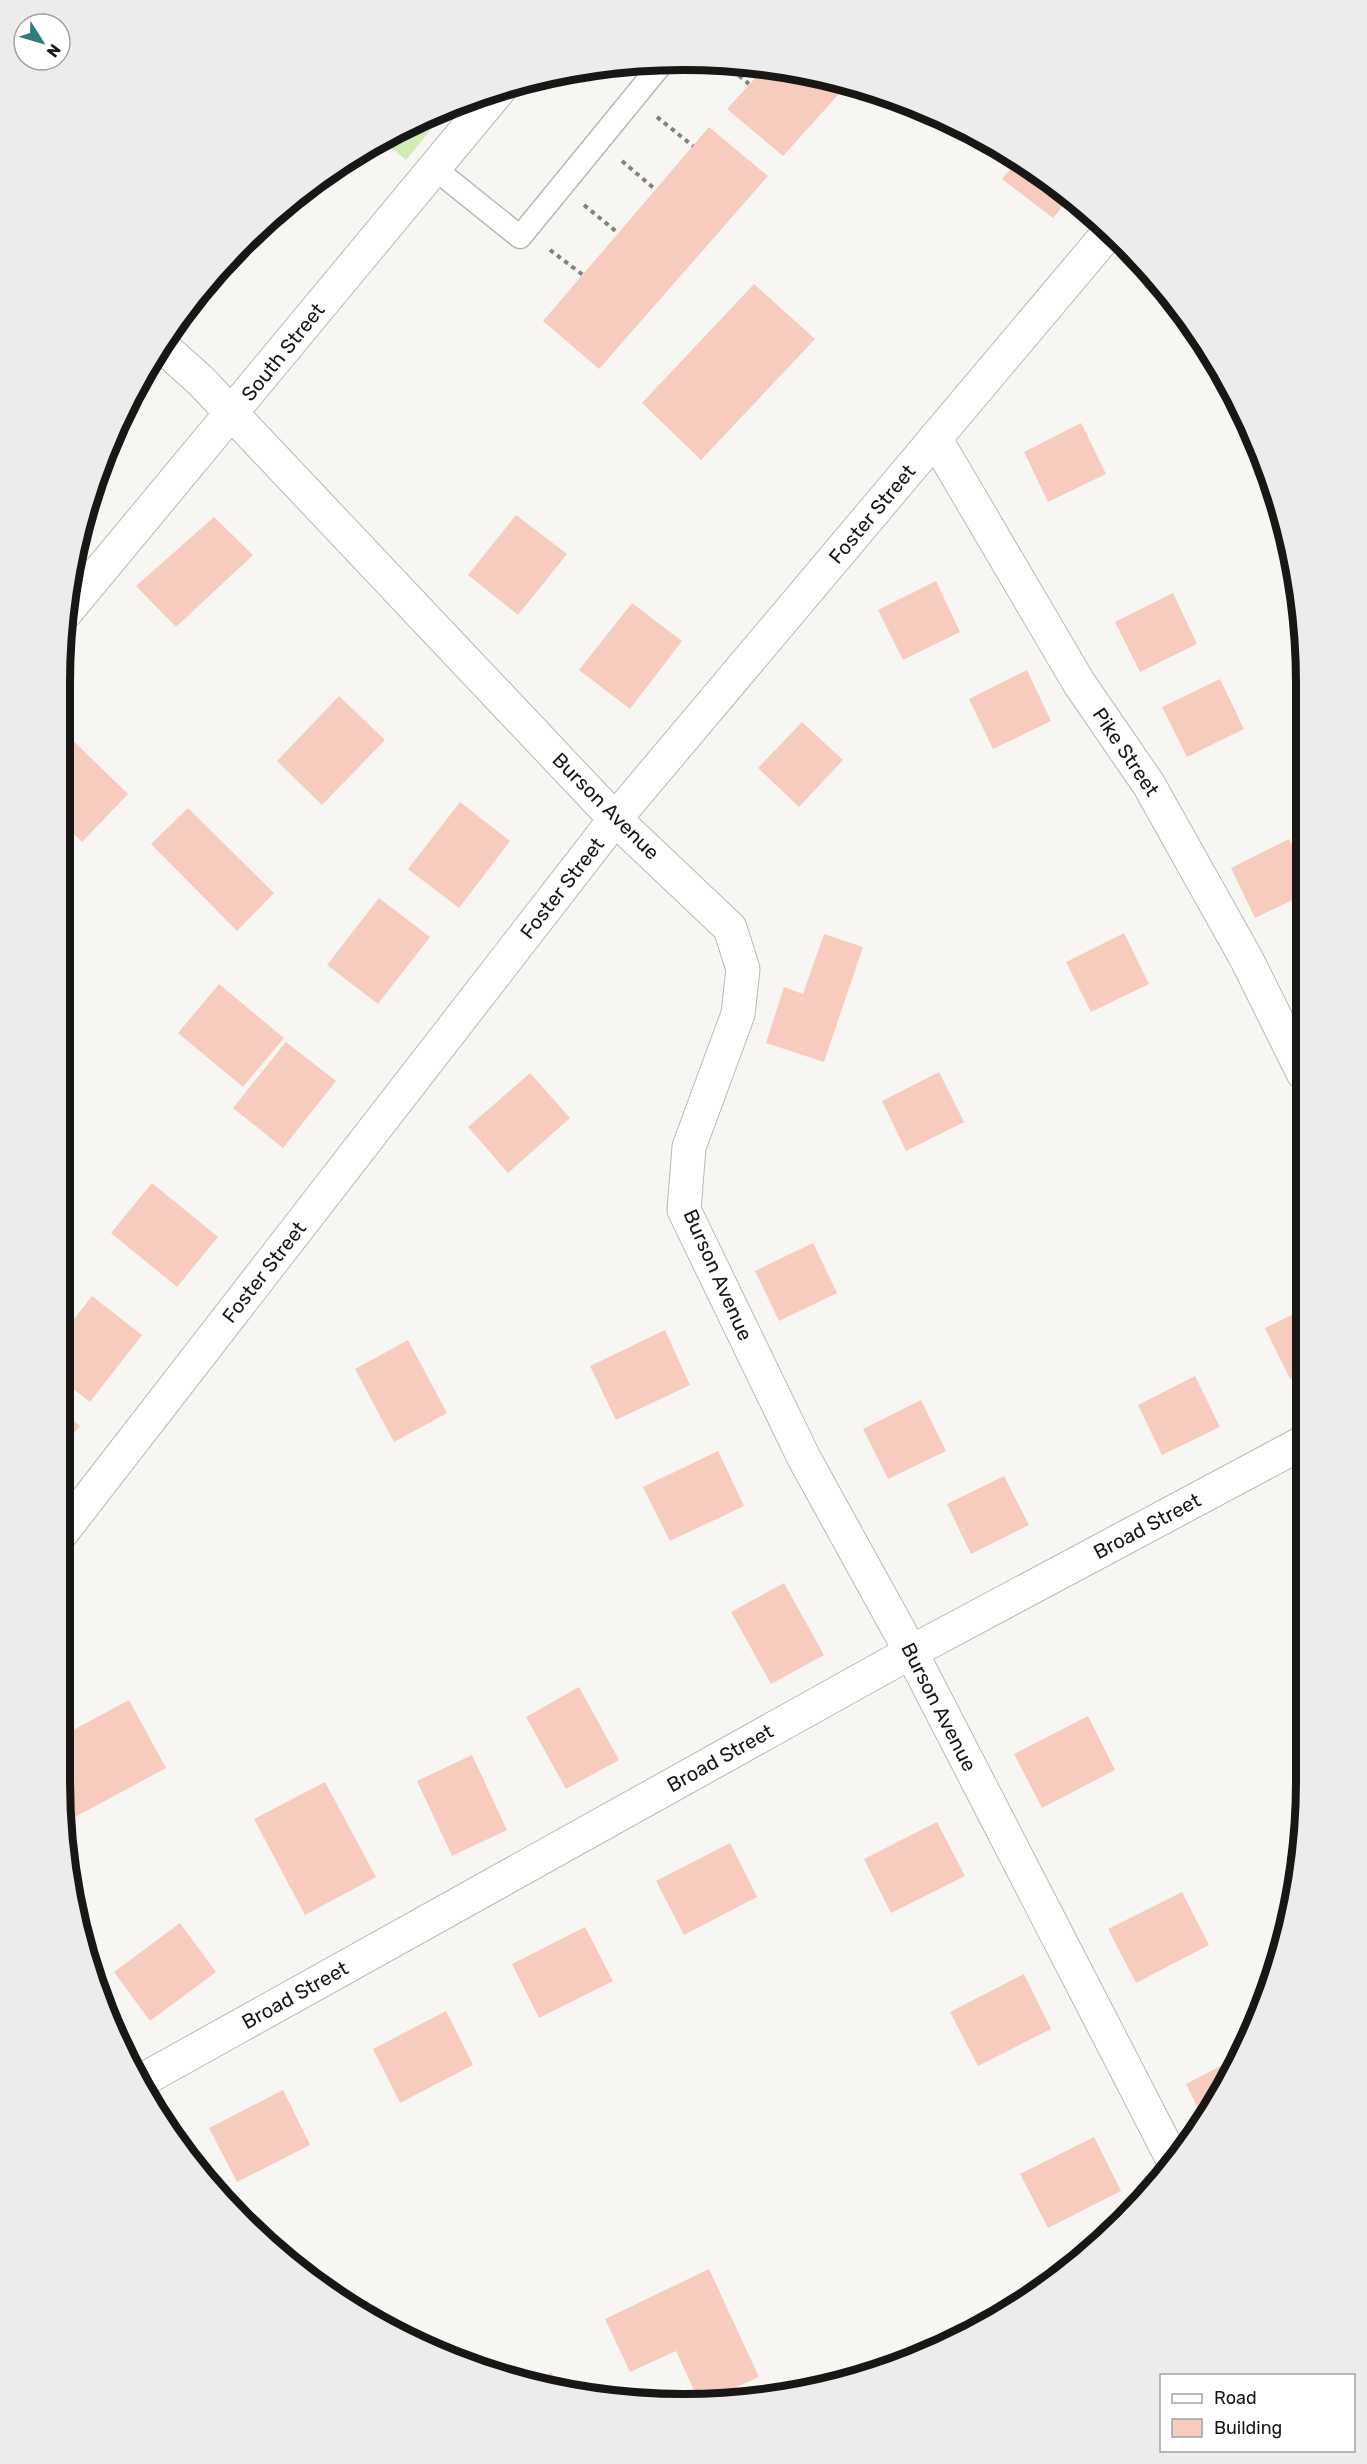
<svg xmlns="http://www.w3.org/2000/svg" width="1367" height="2464" font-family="Rubik,sans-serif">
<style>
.green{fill:#d3ecb5}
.building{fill:#f7ccbf}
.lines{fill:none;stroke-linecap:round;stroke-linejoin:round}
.lane-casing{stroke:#bbb9b6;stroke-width:25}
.street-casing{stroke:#bbb9b6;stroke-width:35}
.secondary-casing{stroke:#bbb9b6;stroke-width:35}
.path{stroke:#82817f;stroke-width:4;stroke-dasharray:4.5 4.5;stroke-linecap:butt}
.lane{stroke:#fff;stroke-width:22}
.street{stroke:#fff;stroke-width:33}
.secondary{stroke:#fff;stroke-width:33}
.labels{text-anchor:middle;stroke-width:4.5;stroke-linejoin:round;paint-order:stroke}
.street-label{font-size:20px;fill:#181716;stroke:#fff}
.rim{fill:none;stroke:#181716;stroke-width:8}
</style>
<rect width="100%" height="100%" fill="#f7f6f3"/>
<path class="green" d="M447,110L406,160L382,140L407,124Z"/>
<path class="building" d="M766,66L847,85L783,156L727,109Z
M709,127L768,176L599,369L543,321Z
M1018,160L1070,197L1053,218L1002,179Z
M754,284L815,339L701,460L642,403Z
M1081,423L1106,474L1048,502L1024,452Z
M516,515L567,554L518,615L468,575Z
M214,517L253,555L176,627L136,586Z
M936,581L960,632L903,660L878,610Z
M1173,593L1197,644L1140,672L1115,622Z
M632,603L682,641L630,709L579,670Z
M1027,670L1051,721L993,749L969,699Z
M1220,679L1244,729L1187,757L1162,707Z
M339,696L385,740L322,805L277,761Z
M802,722L843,760L799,807L758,768Z
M61,729L128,794L82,842L61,821Z
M460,802L510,841L459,908L408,869Z
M188,808L274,893L237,931L151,844Z
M1289,839L1303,867V895L1255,918L1231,868Z
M379,898L430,937L378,1004L327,965Z
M1124,933L1149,984L1091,1012L1066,962Z
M824,934L863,947L824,1062L766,1043L784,987L803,994Z
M219,984L284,1038L243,1087L178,1033Z
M286,1042L336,1081L283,1148L233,1108Z
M939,1072L964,1122L906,1151L882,1101Z
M530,1073L570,1118L508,1173L468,1127Z
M152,1183L218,1237L177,1287L111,1233Z
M813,1243L837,1293L779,1321L755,1271Z
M92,1296L142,1335L90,1402L60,1379L61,1336Z
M1304,1309V1372L1290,1379L1265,1328Z
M665,1330L690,1385L616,1420L590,1366Z
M408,1340L447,1413L394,1442L355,1369Z
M1195,1376L1220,1427L1162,1455L1138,1405Z
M921,1400L946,1451L888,1479L863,1429Z
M60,1409L80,1426L60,1450Z
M718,1451L744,1506L670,1541L643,1487Z
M1004,1476L1029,1525L971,1554L947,1504Z
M784,1583L824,1655L771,1684L731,1612Z
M579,1687L619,1760L566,1789L526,1717Z
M129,1700L166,1768L64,1823L60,1780V1737Z
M1088,1716L1115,1770L1042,1808L1014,1754Z
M472,1755L507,1830L452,1856L417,1781Z
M325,1782L376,1877L305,1915L254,1819Z
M937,1822L965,1876L891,1913L864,1859Z
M730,1843L757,1897L684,1935L656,1881Z
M1182,1892L1209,1945L1136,1983L1108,1929Z
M180,1923L216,1972L150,2021L114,1972Z
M585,1927L613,1981L539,2018L512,1964Z
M1024,1974L1051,2029L978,2066L950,2012Z
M446,2011L473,2065L400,2103L373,2049Z
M1238,2057L1224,2092L1204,2121L1186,2084Z
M283,2090L310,2145L237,2182L209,2128Z
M1094,2137L1121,2191L1048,2228L1020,2174Z
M709,2269L759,2377L700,2403L676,2351L630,2372L605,2319Z
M551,2372L560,2389L529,2384Z"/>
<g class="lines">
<defs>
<path id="lane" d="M434,168L520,237L663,62"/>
<path id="street" d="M162,346L201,381L615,819L730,928L743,969L738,1014L689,1147L684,1210L804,1458L911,1652L1175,2164
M935,438L1079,683L1149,785L1247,960L1303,1073
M60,1535L615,819L1109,232
M139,2082L911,1652L1304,1442"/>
<path id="secondary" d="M66,612L499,90"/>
</defs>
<use href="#lane" class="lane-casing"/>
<use href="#street" class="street-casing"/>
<use href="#secondary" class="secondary-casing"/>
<path class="path" d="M725,64L749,84
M657,117L693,146
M622,161L656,190
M584,205L618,233
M550,250L583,275"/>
<use href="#lane" class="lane"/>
<use href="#street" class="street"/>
<use href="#secondary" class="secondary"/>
</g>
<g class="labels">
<g class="street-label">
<text transform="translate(283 352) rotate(-51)" y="7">South Street</text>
<text transform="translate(872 514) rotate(-50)" y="7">Foster Street</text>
<text transform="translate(1126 752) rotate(56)" y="7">Pike Street</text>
<text transform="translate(606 806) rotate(45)" y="7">Burson Avenue</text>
<text transform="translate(562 888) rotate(-52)" y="7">Foster Street</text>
<text transform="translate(264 1272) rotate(-52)" y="7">Foster Street</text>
<text transform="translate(718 1275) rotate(66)" y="7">Burson Avenue</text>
<text transform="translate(1147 1526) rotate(-28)" y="7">Broad Street</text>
<text transform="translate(939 1707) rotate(63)" y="7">Burson Avenue</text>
<text transform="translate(720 1758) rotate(-29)" y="7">Broad Street</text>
<text transform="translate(295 1995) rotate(-29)" y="7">Broad Street</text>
</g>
</g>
<path d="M0 0H1367V2464H0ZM683 70H683A613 613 0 0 1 1296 683V1781A613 613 0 0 1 683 2394H683A613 613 0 0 1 70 1781V683A613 613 0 0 1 683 70Z" fill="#edecec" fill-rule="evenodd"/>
<path class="rim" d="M683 70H683A613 613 0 0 1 1296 683V1781A613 613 0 0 1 683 2394H683A613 613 0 0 1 70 1781V683A613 613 0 0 1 683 70Z"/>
<rect x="1160" y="2374" width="195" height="78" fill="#ffffff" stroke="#a3a2a2" stroke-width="1.5"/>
<rect x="1172" y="2394" width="30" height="9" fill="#ffffff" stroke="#a3a2a2" stroke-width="1.5"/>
<text x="1214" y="2404" font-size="18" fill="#181716">Road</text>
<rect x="1172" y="2419" width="30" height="18" fill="#f7ccbf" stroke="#a3a2a2" stroke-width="1.5"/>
<text x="1214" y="2434" font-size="18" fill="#181716">Building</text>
<g transform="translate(42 42) rotate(127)"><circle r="28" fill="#ffffff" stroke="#a3a2a2" stroke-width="1.5"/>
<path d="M0-4.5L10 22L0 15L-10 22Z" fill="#317a7e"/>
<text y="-9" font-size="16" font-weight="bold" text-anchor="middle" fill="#181716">N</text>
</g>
</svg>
